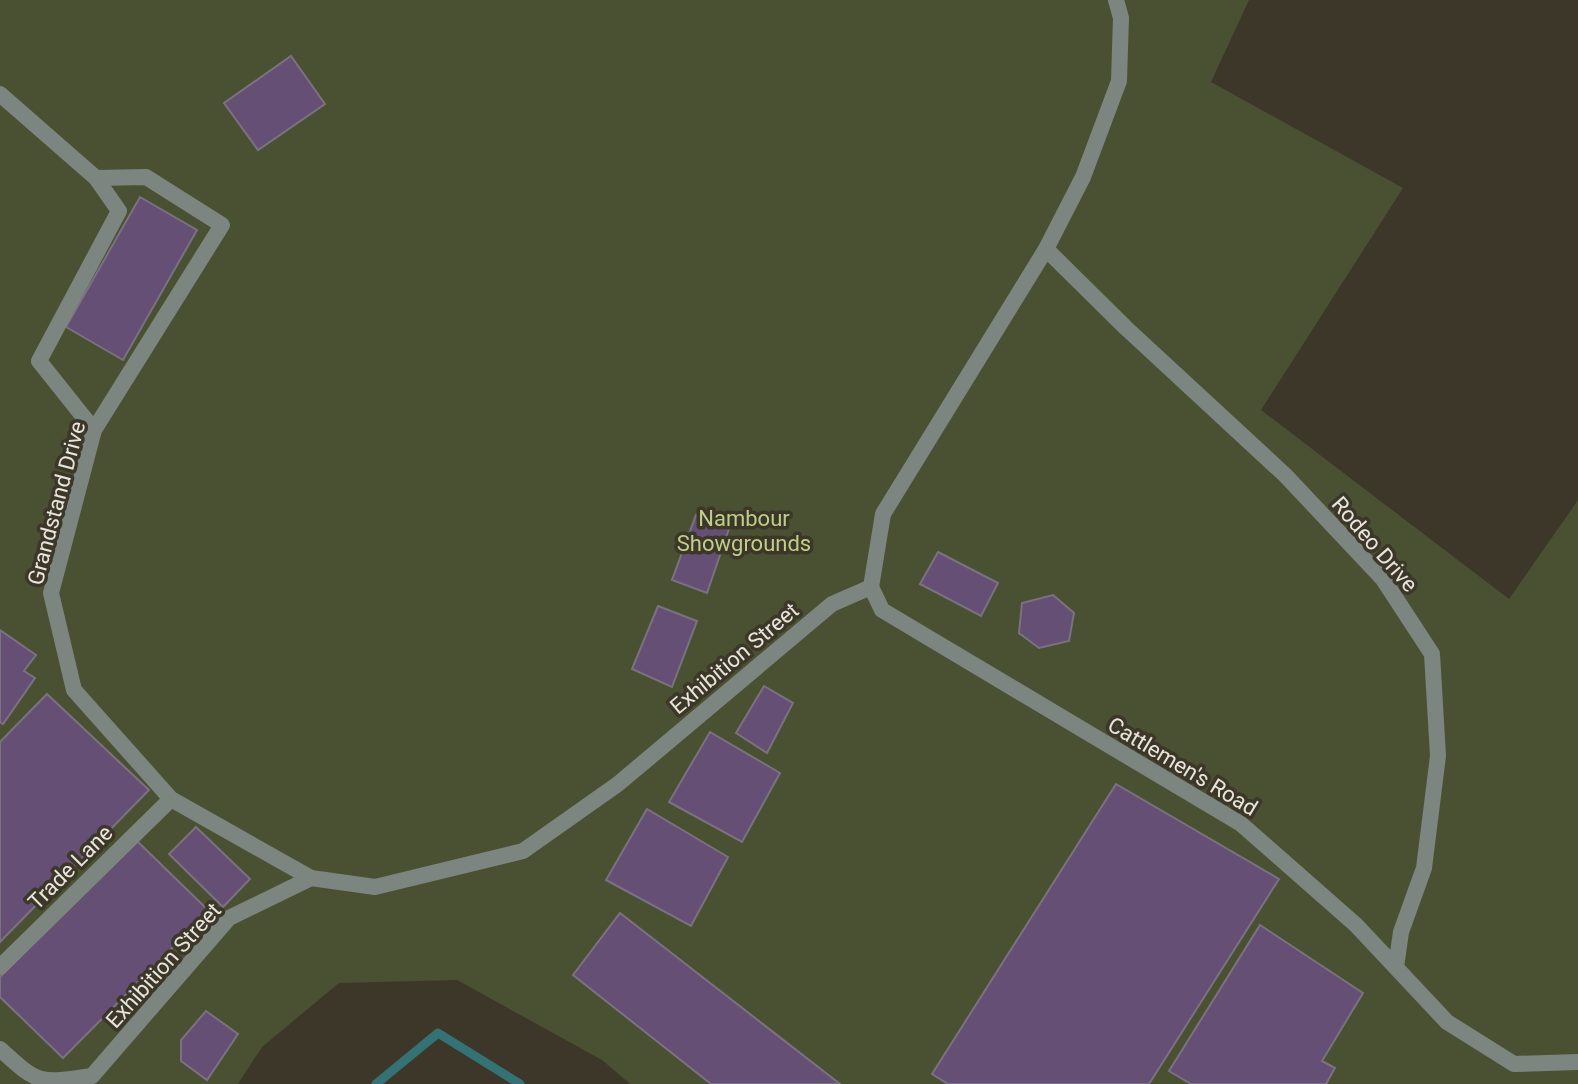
<svg xmlns="http://www.w3.org/2000/svg" width="1578" height="1084" font-family="Roboto,sans-serif">
<style>
.green{fill:#4a5132}
.lines{fill:none;stroke-linecap:round;stroke-linejoin:round}
.stream{stroke:#357275;stroke-width:9}
.building{fill:#654f74;stroke:#7a7281;stroke-width:2}
.lane{stroke:#7d8581;stroke-width:16}
.street{stroke:#7d8581;stroke-width:16}
.labels{text-anchor:middle;stroke-width:7;stroke-linejoin:round;paint-order:stroke}
.street-label{font-size:22px;fill:#e8e5dc;stroke:#3c3728}
.park-label{font-size:22px;fill:#becf89;stroke:#3c3728}
</style>
<rect width="100%" height="100%" fill="#3c3728"/>
<path class="green" d="M0,0H1249L1211,82L1403,188L1261,410L1509,599L1578,500V1084H630L602,1060L457,980L339,983L262,1047L238,1084H0Z"/>
<g class="lines">
<path class="stream" d="M376,1084L438,1033L520,1084"/>
</g>
<path class="building" d="M291,56L325,104L258,150L224,103Z
M140,197L197,230L123,360L66,327Z
M696,515L730,526L707,593L672,580Z
M938,552L998,583L981,616L920,584Z
M1053,595L1074,613L1069,641L1039,648L1019,633L1022,603Z
M658,606L697,621L672,687L632,669Z
M0,630L36,655L24,671L35,678L3,724L0,722Z
M764,686L793,703L767,753L736,733Z
M47,694L149,790L0,942V742Z
M710,732L780,773L742,842L669,802Z
M1116,784L1279,879L1149,1084H948L932,1074Z
M647,809L728,857L691,926L606,880Z
M196,827L250,879L223,907L169,854Z
M136,840L209,911L63,1058L0,997V977Z
M620,913L840,1084H711L573,975Z
M1260,925L1363,993L1322,1061L1335,1068L1326,1084H1191L1169,1071Z
M206,1011L238,1034L207,1080L181,1061V1040Z"/>
<g class="lines">
<path class="lane" d="M0,94L96,178L146,177L222,225L94,430L51,593L74,690L171,799L311,878
M1046,249L1126,328L1285,475L1383,579L1432,654L1438,756L1424,868L1401,932L1396,967
M94,430L39,361L119,211L96,178
M871,587L882,610L1241,824L1356,925L1447,1022L1514,1064L1578,1062
M0,967L171,799"/>
<path class="street" d="M0,1049C38,1084 39,1084 92,1076
M92,1076L229,918L311,878L375,887L523,851L618,784L832,604L871,587L883,514L1046,249L1083,177L1119,81L1121,18L1116,0"/>
</g>
<g class="labels">
<g class="street-label">
<text transform="translate(56 503) rotate(-75)" y="8">Grandstand Drive</text>
<text transform="translate(1375 544) rotate(49)" y="8">Rodeo Drive</text>
<text transform="translate(734 658) rotate(-40)" y="8">Exhibition Street</text>
<text transform="translate(1183 766) rotate(31)" y="8">Cattlemen's Road</text>
<text transform="translate(70 867) rotate(-45)" y="8">Trade Lane</text>
<text transform="translate(163 965) rotate(-48)" y="8">Exhibition Street</text>
</g>
<g class="park-label">
<text x="744" y="526">Nambour<tspan x="744" dy="25">Showgrounds</tspan></text>
</g>
</g>
</svg>
